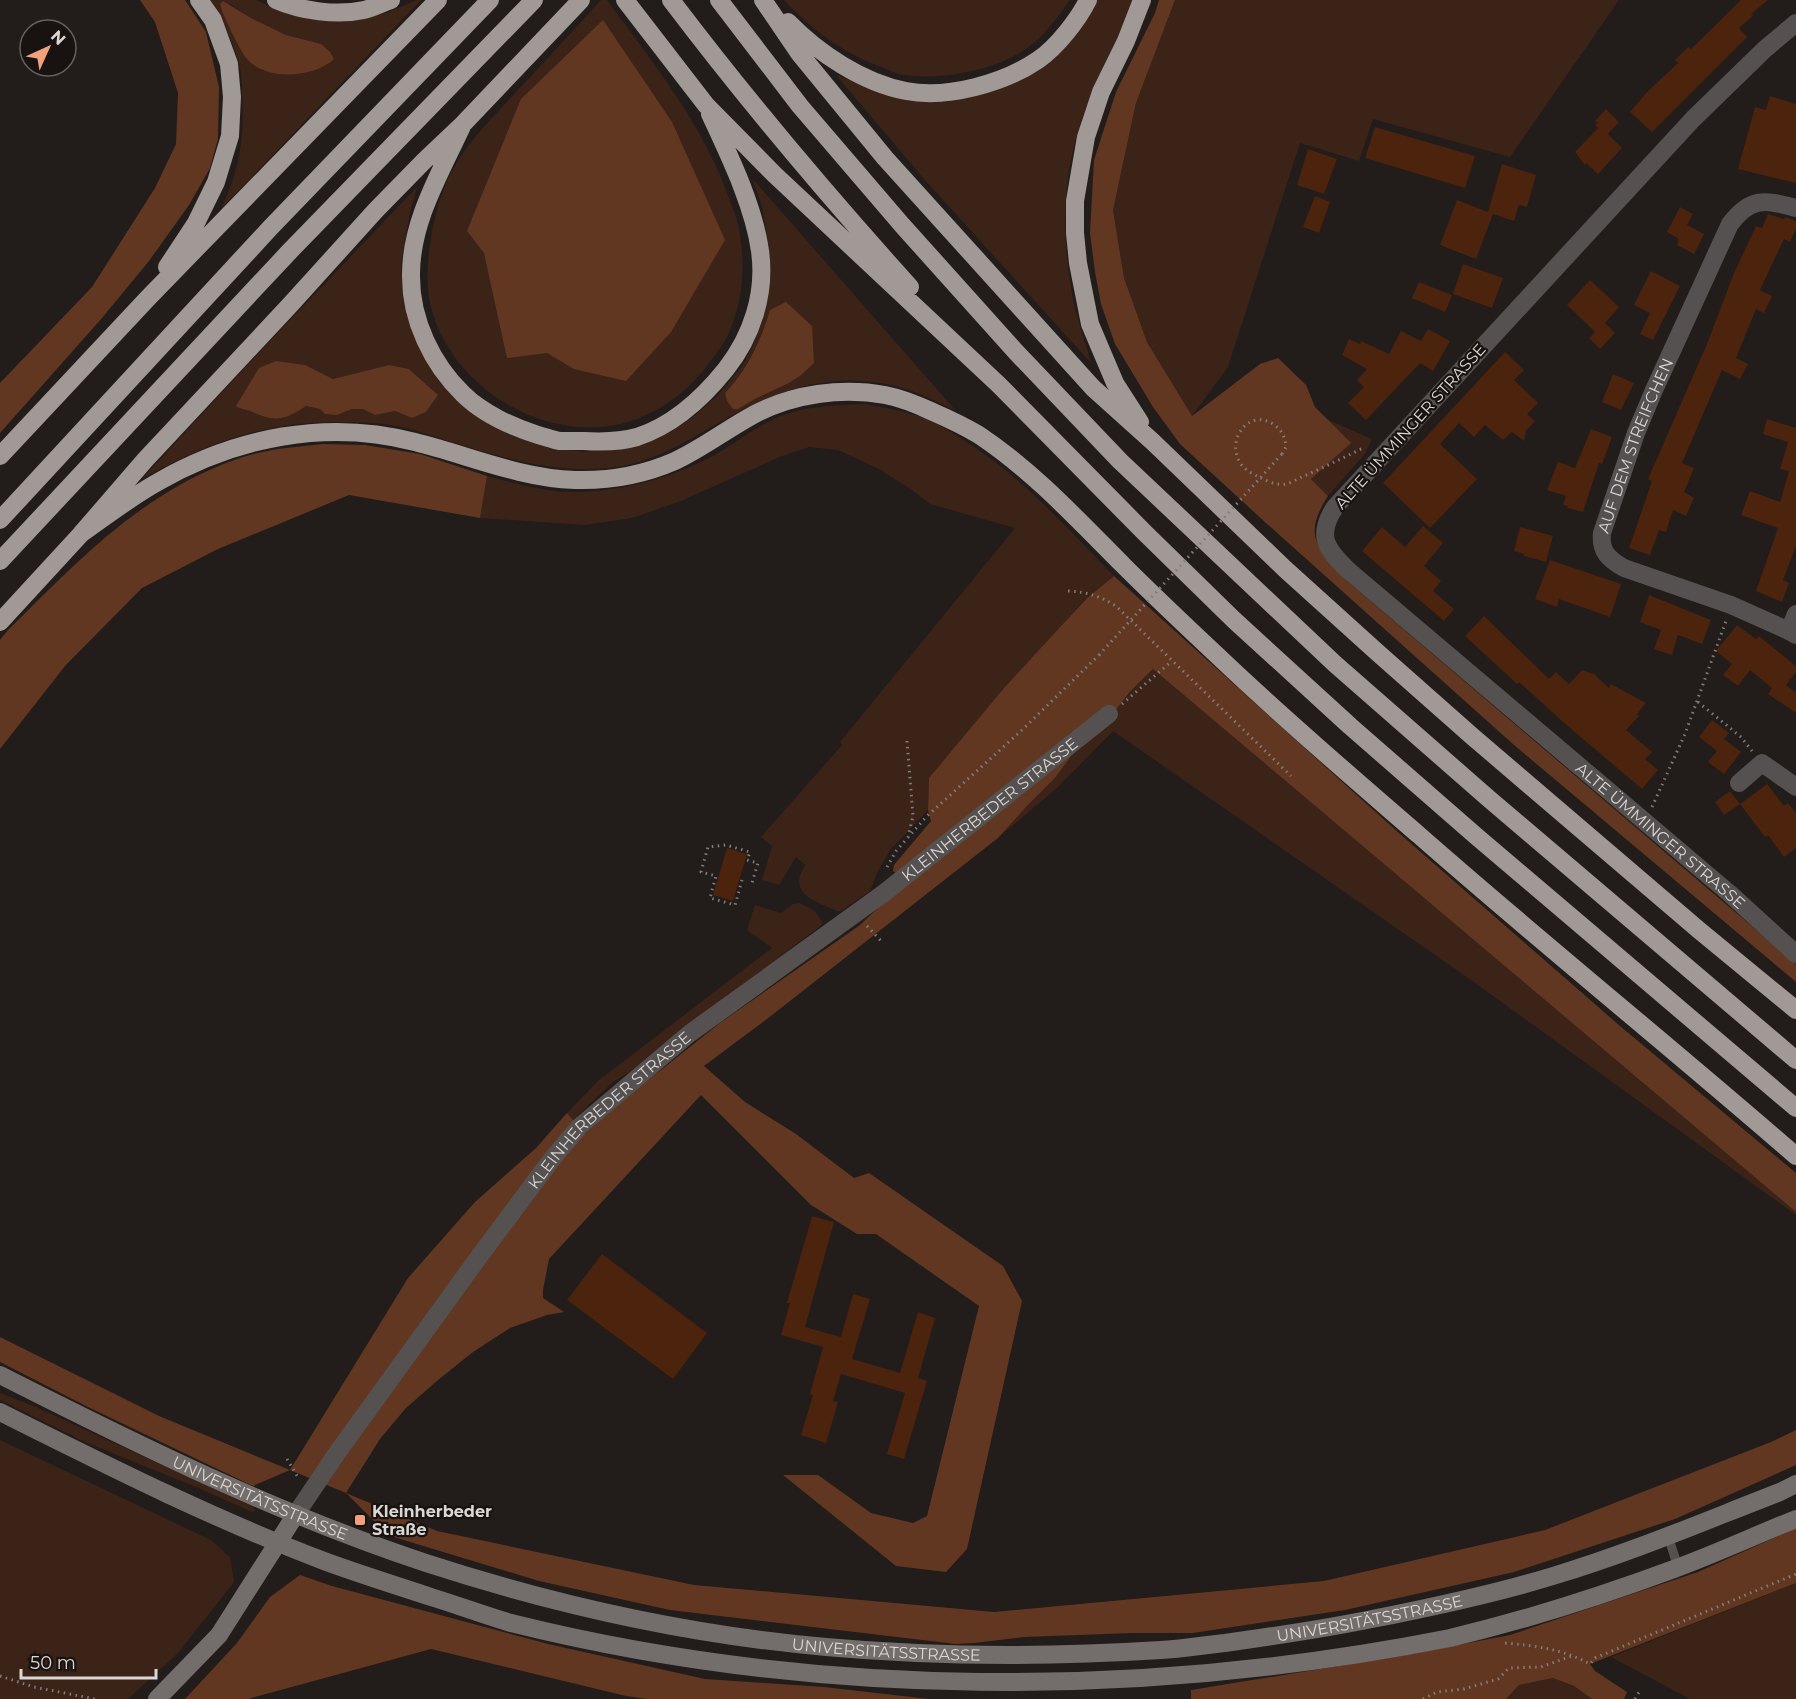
<svg xmlns="http://www.w3.org/2000/svg" width="1796" height="1699" font-family="Montserrat,sans-serif">
<style>
.green{fill:#3c2317;fill-rule:evenodd}
.forest{fill:#623721}
.building{fill:#4c230d}
.lines{fill:none;stroke-linecap:round;stroke-linejoin:round}
.path{stroke:#827d7b;stroke-width:3;stroke-dasharray:1.5 4.5;stroke-linecap:butt}
.lane{stroke:#545150;stroke-width:9}
.street{stroke:#545150;stroke-width:18}
.secondary{stroke:#736e6c;stroke-width:18}
.highway{stroke:#a09996;stroke-width:18}
.path-bridge{stroke:#827d7b;stroke-width:3;stroke-dasharray:1.5 4.5;stroke-linecap:butt}
.poi-dot{fill:#f1a17c;stroke:#181311;stroke-width:2}
.labels{text-anchor:middle;stroke-width:4.5;stroke-linejoin:round;paint-order:stroke}
.street-label{font-size:16px;fill:#dbd7d5;stroke:#181311}
.poi-label{font-size:16px;font-weight:bold;fill:#dbd7d5;stroke:#181311;text-anchor:start}
</style>
<rect width="100%" height="100%" fill="#221c1a"/>
<path class="green" d="M210,0H256L293,16L326,20H359L389,12L417,0H421L221,209C239,172 245,138 242,96C242,88 242,80 241,73C236,47 223,22 210,0ZM220,4H230L251,18L286,35L321,44L263,71L247,59L222,10Z
M601,0H607C653,63 703,124 729,198C732,206 736,215 738,224C746,262 744,300 728,335C724,344 718,351 712,359C691,390 654,418 616,425C536,440 448,383 430,303C423,272 432,216 445,186C460,149 490,121 516,92C545,61 573,31 601,0Z
M784,0H1070C1060,13 1051,28 1038,39C1020,56 996,66 972,71C950,76 927,78 904,75C896,74 889,70 882,67C844,54 811,29 784,0Z
M1097,0H1136C1117,41 1093,82 1080,125C1062,179 1062,238 1072,293C1076,317 1085,340 1091,363L924,179L836,75L873,89L929,100L1071,40Z
M1175,0H1619L1510,157L1373,119L1359,161L1300,143L1228,367L1192,416L1147,342L1124,278L1113,210L1136,103Z
M752,178L956,411C940,403 924,395 906,389C838,368 779,388 720,422C687,441 655,461 617,467C560,475 506,459 452,442C434,437 415,429 396,426C377,422 356,422 337,422C263,422 207,443 143,478L250,362L417,187L410,213L401,263L403,292L409,319L480,417L515,437L550,448L586,452L630,446L661,437L692,418L718,395L743,365L755,341L762,322L771,273L768,242L762,207ZM770,310L814,362L800,376L789,383L755,399L738,409H733L727,401L725,393C747,368 760,342 770,310ZM389,365L409,369L438,395L426,412L412,418L395,411L375,415L364,409H352L337,415L320,409L306,406C286,420 268,419 246,409L305,366L333,379Z
M866,404C885,408 906,411 924,418C940,424 954,434 968,443C1024,479 1068,529 1114,576L1086,598L929,778L928,810L890,850L877,873L870,891L841,911H837C815,901 787,894 805,865L796,857L779,885L762,880L772,846L761,837L842,745L840,742L1015,528L930,504L912,490L879,469L838,450L809,447L782,456L681,501L632,518L585,525L480,518L487,476C514,483 548,493 577,492C624,491 671,478 713,456C733,445 751,430 772,420C800,406 835,405 866,404Z
M1326,419L1372,439L1365,454L1328,496L1311,479L1350,443Z
M1153,669L1796,1212V1215L1471,980L1113,731L1057,788L998,838L1027,806L1055,778L1075,751Z
M800,903L815,911L823,923L818,928L684,1028L631,1071L613,1082L573,1120L567,1113L599,1080L772,948L747,930L755,905L781,913L793,904Z
M0,1393L36,1407L253,1507L255,1511L252,1512L196,1487L85,1442L0,1400Z
M0,1440L211,1540L230,1557L234,1582L178,1653L128,1699H0Z
M1796,1583V1699H1690L1611,1657Z
M1553,1678L1574,1686L1592,1699H1506L1519,1685Z"/>
<path class="forest" d="M140,0H185L206,32L219,87L218,139L210,168L189,205L149,261L102,318L0,433V383L92,287L155,188L176,144L178,93L155,22Z
M1159,0H1175L1136,103L1113,210L1124,278L1147,342L1192,416L1260,364L1278,358L1306,385L1315,407L1351,443L1311,479L1328,496C1301,538 1319,548 1347,581L1796,964V982L1514,745L1266,523L1180,444L1153,407L1115,344L1101,304L1095,272L1090,233L1094,160L1116,92L1155,13Z
M223,1L251,18L286,35L321,44L330,52L334,59C314,78 266,81 247,59C239,49 223,16 220,4Z
M603,20L672,122L725,240L671,332L626,381L574,369L547,353L507,358L484,253L467,231L521,99Z
M786,302L812,326L814,363L800,376L789,383L755,399L738,409H733L727,401L725,393C748,368 760,342 770,310Z
M276,361L305,365L333,379L389,365L409,369L438,395L426,412L412,418L395,411L375,415L363,409H352L337,415L325,414L320,409L306,406C284,421 274,422 250,411C245,409 240,409 236,406L259,368Z
M323,444L365,445L420,454L487,476L480,518L349,495L218,549L142,588L65,666L0,749V640L8,630C79,560 141,493 237,459C265,449 295,447 323,444Z
M1114,576L1400,834L1620,1026L1796,1173V1212L1153,669L1129,693L1104,725L1075,751L1055,778L1027,806L998,838L767,1019L704,1066L745,1102L796,1134L854,1178L869,1173L1003,1266L1022,1301L967,1549L946,1572L896,1566L783,1475H818L871,1513L913,1523L927,1516L979,1306L876,1234H857L811,1205L701,1095L549,1259L543,1290V1298L564,1312L547,1315L510,1328L473,1352L438,1380L406,1408L380,1439L346,1493L437,1531L694,1585L994,1612L1324,1581L1545,1530L1771,1442L1796,1430V1465L1675,1519L1514,1572L1345,1610L1193,1633H1132L1024,1637L974,1643L956,1644L670,1610L539,1581L374,1531L376,1523L346,1493L290,1470L253,1486L88,1407L0,1362V1337L159,1416L290,1470L408,1278L475,1202L536,1148L567,1113L585,1134L607,1113L720,1023L860,925L907,881L893,871L894,865L931,821L928,810L929,778L1005,687L1087,598Z
M1796,1528V1583L1590,1664L1595,1671L1627,1692L1624,1699H1592L1574,1686L1553,1678L1519,1685L1506,1699H1191V1690L1400,1656L1510,1635L1698,1572Z
M300,1575L332,1586L548,1644L705,1679L824,1687L929,1699H647L626,1696L431,1649L248,1699H185L237,1643L270,1597Z"/>
<path class="building" d="M1741,0H1768L1751,14L1753,16L1739,28L1747,37L1652,132L1630,112L1647,92L1678,63L1675,60L1688,47L1691,49Z
M1770,96L1796,104V183L1738,169L1755,107L1766,110Z
M1606,109L1619,122L1608,134L1622,148L1598,174L1586,163L1585,165L1575,152L1598,128L1595,125L1598,123L1595,121Z
M1375,127L1475,156L1465,188L1365,158Z
M1308,149L1337,159L1324,194L1297,185Z
M1502,164L1536,175L1527,207L1519,205L1514,221L1493,214L1476,259L1440,245L1457,200L1488,212Z
M1315,196L1330,202L1319,233L1303,227Z
M1680,207L1693,214L1687,225L1704,234L1694,254L1677,245L1679,239L1667,232Z
M1768,214L1784,219L1785,217L1796,221V229L1790,242L1784,239L1760,290L1772,296L1764,313L1756,309L1736,358L1748,364L1740,379L1722,370L1682,463L1694,468L1684,492L1694,498L1686,516L1673,510L1666,532L1659,530L1650,555L1629,548L1652,481L1648,479L1707,344L1734,273L1756,226L1762,228Z
M1463,264L1503,278L1492,308L1453,294Z
M1651,271L1680,286L1653,340L1640,334L1650,313L1634,305Z
M1590,280L1619,307L1605,323L1615,333L1600,349L1589,338L1595,332L1567,305Z
M1419,282L1452,295L1445,312L1412,298Z
M1428,329L1450,341L1433,371L1420,363L1366,420L1348,403L1364,387L1357,380L1367,369L1342,355L1349,339L1360,344L1361,341L1389,354L1401,331L1421,341Z
M1505,352L1524,370L1514,380L1538,403L1527,414L1535,421L1526,431L1524,441L1512,432L1503,440L1485,425L1474,437L1459,423L1440,444L1477,479L1430,528L1383,483Z
M1613,374L1634,383L1621,410L1602,402Z
M1767,419L1796,428V546L1783,580L1789,583L1782,602L1756,591L1778,528L1741,515L1750,491L1780,502L1789,471L1780,469L1788,442L1763,434Z
M1591,429L1612,437L1602,464L1599,463L1583,512L1567,508L1568,506L1563,505L1566,496L1547,490L1558,462L1575,468Z
M1423,526L1443,543L1424,566L1441,581L1433,591L1454,609L1444,621L1362,551L1382,527L1405,547Z
M1520,527L1553,536L1546,562L1524,556V554L1514,551Z
M1550,560L1621,584L1610,617L1559,599L1557,607L1535,599Z
M1649,595L1711,620L1702,644L1678,635L1672,655L1654,649L1661,630L1640,622Z
M1484,616L1549,679L1556,672L1569,684L1582,670L1594,674L1609,688L1611,684L1646,703L1637,714L1639,716L1626,730L1652,752L1645,759L1658,770L1642,789L1563,722L1519,682L1517,684L1465,636Z
M1737,625L1756,639L1759,636L1796,666V672L1786,685L1796,692V713L1768,694L1772,688L1750,670L1738,686L1723,675L1732,664L1716,651Z
M1712,720L1729,733L1724,739L1741,752L1724,774L1708,762L1717,751L1699,737Z
M1767,784L1784,806L1788,803L1796,813V848L1784,857L1768,835L1765,837L1740,804Z
M1730,791L1740,804L1724,815L1715,802Z
M727,848L747,854L733,901L713,895Z
M812,1216L834,1222L805,1327L841,1337L853,1294L870,1299L852,1359L900,1373L918,1312L935,1318L918,1378L927,1381L904,1459L887,1454L905,1393L841,1374L833,1401L838,1402L826,1443L801,1435L813,1395L810,1394L823,1347L781,1335L790,1303H787Z
M602,1254L707,1333L673,1379L567,1300Z"/>
<g class="lines">
<path class="path" d="M1282,454L1286,447C1285,437 1282,430 1273,424C1248,408 1225,441 1241,464C1245,470 1253,474 1259,477C1267,481 1277,486 1286,484C1291,483 1297,479 1302,477C1322,468 1341,459 1361,449H1365
M1068,591C1087,592 1100,596 1116,606L1291,776
M1698,702L1741,737L1752,751
M1122,704L1172,661
M907,741L913,816L908,837
M1652,807L1685,734L1726,621
M887,867L896,851L927,816L1021,731L1099,655
M742,880L735,905L710,898L716,876L701,872L708,847L726,845L750,852L747,860L758,863L752,883
M867,926L883,943
M287,1459L299,1479
M1505,1643C1537,1646 1562,1649 1590,1664L1595,1658L1796,1574
M0,1676L34,1687L95,1699
M1423,1699L1437,1692L1464,1689L1498,1679L1509,1668L1541,1667L1572,1656
M1635,1699L1639,1692"/>
<path class="lane" d="M1668,1536L1678,1567"/>
<g class="street">
<path id="s1" d="M1796,23L1765,49L1693,119L1335,507C1316,536 1326,549 1349,571L1729,893L1796,954"/>
<path d="M1796,614L1789,631L1796,635"/>
<path id="s2" d="M1789,631L1731,605L1624,568C1608,559 1600,551 1602,533L1636,433L1654,390L1730,224C1751,196 1765,200 1796,208"/>
<path d="M1739,783L1762,763L1796,787"/>
<path id="s3" d="M296,1514L337,1453L481,1254L552,1159L579,1127L689,1034L884,893L1109,714"/>
</g>
<g class="secondary">
<path id="s4" d="M0,1375C138,1445 278,1514 426,1563C555,1605 690,1635 826,1647C937,1657 1049,1657 1161,1650C1182,1649 1204,1645 1225,1643C1275,1636 1323,1629 1372,1619C1433,1607 1494,1594 1553,1576C1630,1553 1705,1521 1780,1492L1796,1484"/>
<path d="M0,1412C106,1465 213,1519 324,1561C359,1574 395,1585 431,1597C457,1605 484,1615 511,1623C817,1699 1142,1699 1450,1638C1526,1620 1601,1596 1674,1569C1715,1554 1756,1535 1796,1519"/>
<path d="M157,1699L219,1635L296,1514"/>
</g>
<path class="highway" d="M276,0C301,11 337,16 364,10C373,8 382,3 391,0
M625,0L706,105L775,175L999,385L1144,532L1234,620L1350,726L1476,836L1796,1108
M671,0C746,99 826,194 910,287
M719,0L800,106L902,225L1016,352L1120,461L1335,664L1488,798L1796,1060
M763,0L799,53L885,158L1093,388L1153,442L1285,569L1378,653L1473,737L1700,931L1796,1010
M788,22C818,53 863,83 906,91C948,99 1004,83 1038,60C1057,47 1078,20 1088,0
M463,124C441,172 410,222 411,277C411,320 432,364 463,394C482,413 513,427 538,435C546,437 553,440 560,441C568,441 576,441 583,441C600,442 620,442 637,437C674,425 702,399 726,369C752,336 766,293 760,251C754,206 729,155 710,114
M167,267L196,223L216,182L230,136L232,97L229,64L213,20L199,0
M1140,422L1115,383L1090,324L1078,263L1075,233V201L1086,137L1101,92L1126,41L1142,0
M0,456L148,298L438,0
M0,520L271,227L490,0
M81,534C106,516 131,497 158,482C236,437 327,419 415,442C468,455 519,478 575,480C609,481 643,475 675,461C703,448 727,429 755,414C793,394 842,387 885,395C901,398 918,405 933,412C949,419 964,426 979,435C1033,471 1078,520 1124,566C1155,597 1188,628 1220,658C1285,720 1353,778 1420,836C1544,945 1672,1048 1796,1156
M0,561L289,252L534,0
M0,622L81,534L145,460L290,305L376,210L424,161L463,124L581,0"/>
<path class="path-bridge" d="M1099,655L1282,454"/>
</g>
<rect class="poi-dot" x="354" y="1514" width="12" height="12" rx="3"/>
<g class="labels">
<g class="street-label">
<text transform="translate(1410 426) rotate(-48)" y="6">ALTE ÜMMINGER STRASSE</text>
<text dy="6" stroke="none"><textPath href="#s2" startOffset="315">AUF DEM STREIFCHEN</textPath></text>
<text dy="6" stroke="none"><textPath href="#s3" startOffset="999">KLEINHERBEDER STRASSE</textPath></text>
<text dy="6" stroke="none"><textPath href="#s1" startOffset="1152">ALTE ÜMMINGER STRASSE</textPath></text>
<text dy="6" stroke="none"><textPath href="#s3" startOffset="513">KLEINHERBEDER STRASSE</textPath></text>
<text dy="6" stroke="none"><textPath href="#s4" startOffset="288">UNIVERSITÄTSSTRASSE</textPath></text>
<text dy="6" stroke="none"><textPath href="#s4" startOffset="1422">UNIVERSITÄTSSTRASSE</textPath></text>
<text dy="6" stroke="none"><textPath href="#s4" startOffset="936">UNIVERSITÄTSSTRASSE</textPath></text>
</g>
<g class="poi-label">
<text x="372" y="1517">Kleinherbeder<tspan x="372" dy="18">Straße</tspan></text>
</g>
</g>
<g transform="translate(48 48) rotate(45)"><circle r="28" fill="#181311" stroke="#66615f" stroke-width="1.5"/>
<path d="M0-4.5L10 22L0 15L-10 22Z" fill="#f1a17c"/>
<text y="-9" font-size="16" font-weight="bold" text-anchor="middle" fill="#dbd7d5">N</text>
</g>
<path d="M21 1669v9h135v-9" fill="none" stroke="#dbd7d5" stroke-width="3"/>
<text x="30" y="1669" font-size="18" fill="#dbd7d5" stroke="#181311" stroke-width="4.5" paint-order="stroke">50 m</text>
</svg>
